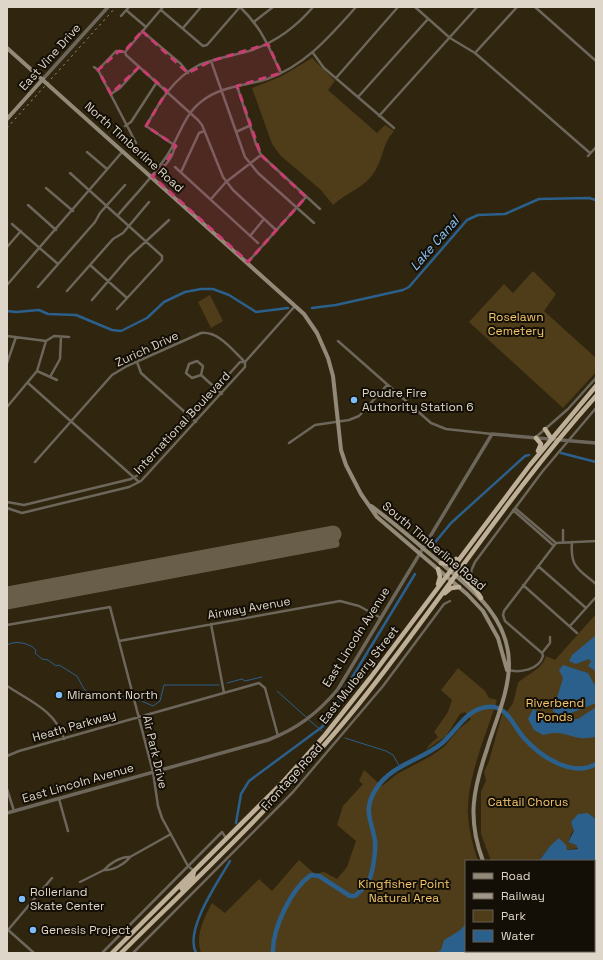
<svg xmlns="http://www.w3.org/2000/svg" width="603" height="960" font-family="'Space Grotesk',sans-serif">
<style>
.green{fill:#4f3d19}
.water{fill:#2b5f8c}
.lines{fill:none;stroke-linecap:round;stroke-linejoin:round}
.stream{stroke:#2b5f8c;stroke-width:1}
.canal{stroke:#2b5f8c;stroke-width:2.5}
.river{stroke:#2b5f8c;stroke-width:4.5}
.taxiway{stroke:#685e4a;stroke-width:7}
.runway{stroke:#685e4a;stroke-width:17}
.minor{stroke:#6c665b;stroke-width:2.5}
.tertiary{stroke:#6c665b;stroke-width:3.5}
.secondary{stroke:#928978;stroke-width:4}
.trunk{stroke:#beb098;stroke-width:4.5}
.rail{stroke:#a09786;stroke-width:1;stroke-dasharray:2 4;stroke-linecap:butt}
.marked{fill:#c83e71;fill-opacity:0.2;stroke:#c83e71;stroke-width:3;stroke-dasharray:8 5;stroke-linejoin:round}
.poi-dot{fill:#7cbef9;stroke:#140f06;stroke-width:1.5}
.labels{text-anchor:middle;stroke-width:4;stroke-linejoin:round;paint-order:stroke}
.street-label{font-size:12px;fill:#ded6c9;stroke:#140f06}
.park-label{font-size:12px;fill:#f4c66b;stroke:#140f06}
.poi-label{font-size:12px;fill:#ded6c9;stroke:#140f06;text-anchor:start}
.water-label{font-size:13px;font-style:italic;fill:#8ac4f9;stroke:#140f06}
</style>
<rect width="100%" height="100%" fill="#30250e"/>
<path class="green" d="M312,58L335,81L328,90L377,133L385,125L394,131C383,142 383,159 375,171C365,188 347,192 333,205L321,190L281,156L272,144L252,88L282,76Z
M533,271L556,294L544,311L596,358V372L563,408L469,322L504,284L513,293Z
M210,295L223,321L211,328L198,302Z
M596,614V819L588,813L571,834L568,842L576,844L578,848L567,850L562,842L550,846L539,861H491L481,834V792L486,780L484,772L489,761L503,711L506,713L513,703L518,683C527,674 543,669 546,656L555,660Z
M458,668L485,691L489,698L497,700C486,735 466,780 468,816C469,831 473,846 478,861H466V951H562L564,953H201C195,935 204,918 212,903L225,913L259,879L272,891L299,860L315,874L324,872L337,879L347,867L356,841L337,825L343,806L363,784L359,781L364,770L382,786L397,774L431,756L444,747L459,729L471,719L465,712L460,714L446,736L426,750L429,745L438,737L434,732L448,712L452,700L441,690Z"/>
<path class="water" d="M596,635V674L594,670L588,666L591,662L589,659L576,664L569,661L572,655Z
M563,665L588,673L596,687V703L571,713L558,715L553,711L563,678L559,670Z
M596,707V737C591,737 585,739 580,738C565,735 559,730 543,735L534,730L528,719L533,709L546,715L555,723L567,719H578Z
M588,813L596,819V891L594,893V861H539L550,846L559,838L566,845L567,850L578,849L576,845L568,842L574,831L571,822L578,814Z
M466,924V951H520L518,953H436L441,950L444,940L459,931Z"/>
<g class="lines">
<path class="stream" d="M7,645C15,640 30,643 36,650L35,653L42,659L48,660L56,666L59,665L77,676L84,689L93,697L100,696L104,693L118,698L124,696L129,697
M227,683L242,679L245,681L262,677
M277,691L306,717
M137,699L153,706L160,701L164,685H219
M309,720L322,731
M345,738L386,751L393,755L400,767"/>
<path class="canal" d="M312,308L336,305L403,290L409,287L467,220L478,215L505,214L539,199L589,198L596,200
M7,311L16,312L39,310L48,314L76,315L112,330L121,331L147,318L164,302L185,292L201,289H213L229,295L256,312L288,308
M561,453L596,462
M432,546L451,523L525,456L529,455
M236,823L241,794L249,781L322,727L415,574
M196,953C184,930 218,882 230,861"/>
<path class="river" d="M273,953C272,929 291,889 311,875L319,876L350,896H355C360,891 366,886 369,880C373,873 376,848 375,841C372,820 362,811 376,789C391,765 421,760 441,744C456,732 466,709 487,707C507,704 513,726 524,738C540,756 572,778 596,764"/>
<path class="taxiway" d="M7,606L336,544L333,534"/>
<path class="runway" d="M7,595L333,534"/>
<path class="minor" d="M240,7C262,28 268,46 281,73
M415,7L450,38L475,53L590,153
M535,7L596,61
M126,10L146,27
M161,10L203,46L207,45L240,7
M121,16L129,7
M255,21L273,7
M183,28L201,7
M142,31L181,64L188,73
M125,52L126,55L198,120L202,125L223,177L233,190L276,230
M125,52L163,7
M313,53L324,68L394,128
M475,53L517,7
M211,61L245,157L258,173L314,223
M94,67L98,70L136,143
M98,70L116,51L125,52
M336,78L398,7
M237,86L256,144L261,155L320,209
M111,94L120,88L139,67
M358,97L428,19
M379,116L477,7
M125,126L131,122L157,82
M236,132L249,126
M174,145L146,126C159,103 173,78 199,65C215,58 232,56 249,51C274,43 296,27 313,7
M87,152L107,169
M588,156L596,147
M175,167L258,243
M181,172L199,133L204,131
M70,173L162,256V260L117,309
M152,176C161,171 175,157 174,146
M46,188L73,211
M211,199L226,182L261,155
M28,205L56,230
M118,215C134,196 152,178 166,157C179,139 183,115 202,101C221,86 245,86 267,79C305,66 330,36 356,7
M12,224L58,264
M250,236L264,219
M7,247L21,231
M248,262L306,197
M90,265L127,298
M7,285L123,151
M38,287L95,222L100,213L125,185
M67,291L113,239L123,233L149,202
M92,300L129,257L169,220
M7,336L46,341
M46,341L54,336L69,337
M338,341L431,423L446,429L492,434
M137,362L141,373L196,422
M7,363L16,337
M37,371L57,380
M201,375L192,378L186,373L189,364L197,361L203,366L201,375L222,394
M50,377L60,359L61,337
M28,383L139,482
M7,407L37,371L46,341
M536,437L568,409L596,378
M289,443L315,425L349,420L359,416L387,385
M35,462L112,375L127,366L201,333C219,331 233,351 245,362
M7,502L24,505L131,479L138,475L240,362H245L295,306
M7,508L22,513L129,487L141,481L245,367V362
M515,508L556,543
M513,510L554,546
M563,530V541
M572,542C570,567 578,569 596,584
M538,566L586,608
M473,578L471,571L475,562L542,472L596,408
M523,585L577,633
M211,624L224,693
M7,625L110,607L153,772L158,806L162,818L188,866L194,871
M570,626L596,597
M119,641L340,601L359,606L381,618
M542,653L550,643V637
M508,670C520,673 539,670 543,656L542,653L505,621L503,615L504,611L556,543L596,541
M7,686C30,701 56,711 64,739
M7,756L19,751L259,683L265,688L278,736
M7,789L14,811
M59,799L68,831
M130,857C121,856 109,864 104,870C112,871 125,864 130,857L171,834
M80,882L104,870
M7,929L34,953
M8,930L52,878
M102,953L222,832L226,838
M133,953L293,792L383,686L444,604L450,601"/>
<path class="tertiary" d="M43,79L108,7
M7,813L268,740C297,729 318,713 338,689L492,434L596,443"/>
<path class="secondary" d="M7,48L304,314L317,333L328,358L333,376L341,450L346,465L361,494L377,517L467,594L483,611L498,638L507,670
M7,119L43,79
M371,506C392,521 411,538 430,554C464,583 509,613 509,664C509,692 495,722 487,749C473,790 467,819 483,861
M567,951L570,953"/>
<path class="trunk" d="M545,429L551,438
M536,438L541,444L538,451
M441,563L450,564L456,559
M463,568L462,576L476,590L481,598
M438,584L440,577L438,569
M445,593L451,588L459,587
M182,889L193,876L194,871
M112,953L282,783L325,735L371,677L530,465L596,386
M121,953C202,873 286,794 358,705C439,604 509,493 596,396"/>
<path class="rail" d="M7,128L116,7"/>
</g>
<path class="marked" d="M142,31L188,73L211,61L268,44L281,73L237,86L261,155L306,197L248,262L152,176L163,167L176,146L146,126L167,91L139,67L111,94L98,70L119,51L124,52Z"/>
<g class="poi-dot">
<circle cx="354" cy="400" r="4"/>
<circle cx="59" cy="695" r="4"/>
<circle cx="22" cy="899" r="4"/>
<circle cx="33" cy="930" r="4"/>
</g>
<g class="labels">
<g class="street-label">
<text transform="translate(50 57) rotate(-48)" y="4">East Vine Drive</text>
<text transform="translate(134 147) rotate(42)" y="4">North Timberline Road</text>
<text transform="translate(147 349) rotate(-25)" y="4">Zurich Drive</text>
<text transform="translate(182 423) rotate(-47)" y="4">International Boulevard</text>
<text transform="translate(434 546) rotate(40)" y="4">South Timberline Road</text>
<text transform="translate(249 608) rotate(-10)" y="4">Airway Avenue</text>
<text transform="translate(356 637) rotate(-58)" y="4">East Lincoln Avenue</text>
<text transform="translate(359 675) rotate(-52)" y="4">East Mulberry Street</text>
<text transform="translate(74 726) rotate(-16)" y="4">Heath Parkway</text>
<text transform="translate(155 752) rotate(77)" y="4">Air Park Drive</text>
<text transform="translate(292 777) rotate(-48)" y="4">Frontage Road</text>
<text transform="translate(78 783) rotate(-16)" y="4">East Lincoln Avenue</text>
</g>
<g class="park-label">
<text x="516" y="321">Roselawn<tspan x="516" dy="14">Cemetery</tspan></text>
<text x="555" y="707">Riverbend<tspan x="555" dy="14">Ponds</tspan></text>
<text x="528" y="806">Cattail Chorus</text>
<text x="404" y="888">Kingfisher Point<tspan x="404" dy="14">Natural Area</tspan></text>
</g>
<g class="poi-label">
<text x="362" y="397">Poudre Fire<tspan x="362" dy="14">Authority Station 6</tspan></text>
<text x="67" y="699">Miramont North</text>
<text x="30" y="896">Rollerland<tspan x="30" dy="14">Skate Center</tspan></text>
<text x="41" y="934">Genesis Project</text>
</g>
<g class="water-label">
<text transform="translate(434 243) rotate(-49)" y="5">Lake Canal</text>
</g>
</g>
<rect width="603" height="960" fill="none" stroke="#ded6c9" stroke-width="16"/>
<rect x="465" y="860" width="130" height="92" fill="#140f06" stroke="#655f54"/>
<rect x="473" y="873" width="20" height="6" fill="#928978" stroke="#655f54"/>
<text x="501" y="880" font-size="12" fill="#ded6c9">Road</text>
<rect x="473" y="893" width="20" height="6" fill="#a09786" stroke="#655f54"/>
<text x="501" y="900" font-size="12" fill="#ded6c9">Railway</text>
<rect x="473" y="910" width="20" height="12" fill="#4f3d19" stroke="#655f54"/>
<text x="501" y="920" font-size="12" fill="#ded6c9">Park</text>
<rect x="473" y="930" width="20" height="12" fill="#2b5f8c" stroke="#655f54"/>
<text x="501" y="940" font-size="12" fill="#ded6c9">Water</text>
</svg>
